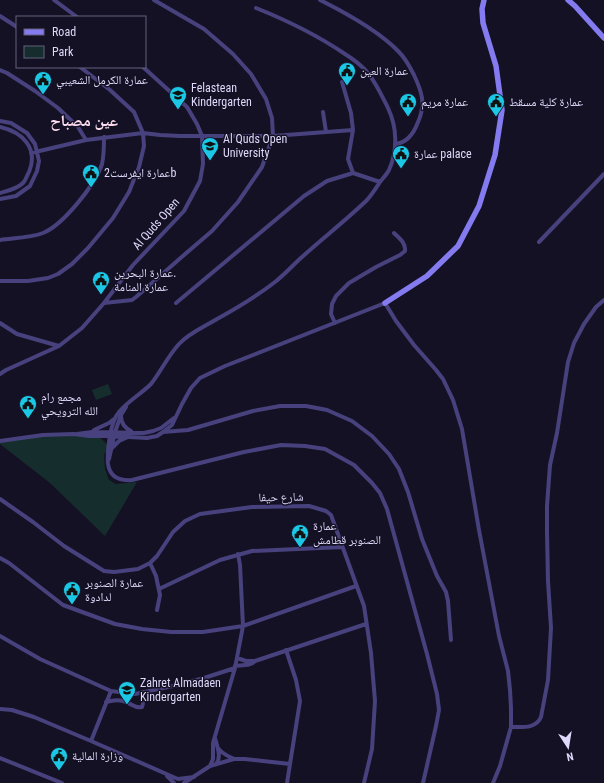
<svg xmlns="http://www.w3.org/2000/svg" width="604" height="783" font-family="'Roboto Condensed','Noto Naskh Arabic',sans-serif">
<style>
.green{fill:#152d2d}
.lines{fill:none;stroke-linecap:round;stroke-linejoin:round}
.street{stroke:#47427d;stroke-width:4}
.secondary{stroke:#837bef;stroke-width:5.5}
.labels{text-anchor:middle;stroke-width:3;stroke-linejoin:round;paint-order:stroke}
.poi-label{font-size:12px;fill:#ded9fa;stroke:#151124;text-anchor:start}
.street-label{font-size:12px;fill:#ded9fa;stroke:#151124}
.district-label{font-size:16px;font-weight:bold;fill:#fbdaed;stroke:#151124}
</style>
<rect width="100%" height="100%" fill="#151124"/>
<path class="green" d="M108,384L112,394L96,400L92,390Z
M74,434L98,436L108,445V448L104,455L105,469L109,480L116,484L137,482L105,536L50,483L0,444V441L33,436Z"/>
<g class="lines">
<path class="street" d="M54,0L77,17
M320,0C346,13 379,31 399,52C406,59 410,67 414,75C422,92 426,104 418,122C414,133 407,143 395,144
M0,16L17,27
M0,70L7,73L35,91L58,108L78,127L86,140
M342,82L351,113L353,130
M323,112L326,132
M0,121L11,123L27,133L35,144L39,161L37,171L30,186L16,196L0,199
M0,127C22,132 39,148 29,172C27,175 26,180 23,183C17,189 7,191 0,193
M31,153L86,140L143,133L160,135L180,136H273L272,118L266,99L251,74L233,54L204,29L154,0
M380,182C376,188 371,196 366,201C345,221 323,238 302,257C293,265 285,274 275,282C257,296 237,308 217,319C204,327 189,333 179,344C168,356 161,371 151,384C141,394 128,401 119,412C110,422 107,451 108,464C110,478 120,481 132,480L244,452L281,445L305,446L325,449L354,465L372,483L380,493L387,509L427,654L437,694L439,710L436,726L423,783
M0,240C14,238 30,238 43,233C63,225 95,185 102,164C104,155 104,146 104,137
M539,242L604,174
M0,281H28L48,278L58,274L72,264L88,248L113,218L129,192L139,167L144,146L143,133L134,112L110,90L80,67
M104,303L132,300L136,297L184,255L212,231L238,202L262,167L273,136L353,130L348,159L353,173L380,182C383,178 387,174 389,170C398,150 397,127 388,108C382,96 376,83 368,73C362,66 353,59 345,54C317,35 286,20 256,8
M176,303L304,196L327,181L353,173
M0,323L17,334L59,346
M335,323L331,314L332,304L336,296L349,283L376,267L400,255L405,251C406,243 399,238 394,233
M0,374L6,370L59,346L82,328L104,303L133,265L184,211L200,181L203,164L202,136L197,124L187,107L143,67
M121,416C121,424 125,428 131,431
M94,430L109,423L114,419
M163,432L188,430L253,411L280,406H306L327,410L352,421L372,436L389,454L399,469L408,492L422,539L437,576L446,592L448,601L451,640
M77,434L92,432L144,433L153,431L161,428L174,418
M0,441L43,435L74,434L89,436H110L147,438L157,436L163,432L172,425L182,404L191,388L200,378L225,366L385,303L396,321L414,345L436,370L443,379L453,400L462,429L479,530L499,636L508,671L510,690L511,708V727L500,766L493,783
M112,448L119,441L128,437
M109,459L115,432L121,415L126,407
M0,499L33,522L64,546L104,571L114,572L138,569L150,563L157,556L173,532L185,521L200,514L252,507L309,506L326,511L331,515L364,606L371,653L375,701L372,749L364,783
M0,558L9,563L63,605L115,624L142,629L171,632H203L243,626L356,586
M150,563L156,576L160,595L157,610
M159,589L220,560L252,551L342,547
M0,636L40,659L111,691L135,694L173,686L204,678L235,668
M286,650L296,680L300,701L287,783
M237,658L246,661H255
M235,666C242,665 251,666 255,661L366,624
M106,702C113,700 120,699 126,702C132,704 136,709 142,707C144,703 143,697 142,692
M0,709L12,710L34,717L91,741L171,776L178,779L194,777
M511,727C522,727 536,729 541,717L548,680L551,628L548,581L547,532V506L550,465L557,433L568,362L574,343L584,324L596,307L604,300
M215,738C217,746 222,758 216,764
M91,741L111,691
M218,748C222,754 228,756 234,759
M0,758L62,783
M210,766L213,759V743L235,668L243,626L240,565L238,554
M167,776L174,783
M184,783L210,766L234,759H245L290,764"/>
<path class="secondary" d="M568,0L575,6L604,38
M385,303L427,276L458,246L479,206L495,155L502,110L496,66L483,23L482,9L484,0"/>
</g>
<defs>
<symbol id="civic-pin" viewBox="-11 -11 22 30"><path d="M0 17L-7.5 6A9.5 9.5 0 1 1 7.5 6Z" fill="#1bc7e4" stroke="#151124"/><path d="M-.6-6.5H3V-4.5H.6V-3L4-1V1h2V6H-6V1h2V-1L-.6-3ZM-1.2 2.5V6h2.4V2.5Z" fill="#111"/></symbol>
<symbol id="school-pin" viewBox="-11 -11 22 30"><path d="M0 17L-7.5 6A9.5 9.5 0 1 1 7.5 6Z" fill="#1bc7e4" stroke="#151124"/><path d="M0-5L7-2L0 1L-7-2ZM-4 1L0 2.5L4 1V4Q0 6-4 4Z" fill="#111"/></symbol>
<symbol id="university-pin" viewBox="-11 -11 22 30"><path d="M0 17L-7.5 6A9.5 9.5 0 1 1 7.5 6Z" fill="#1bc7e4" stroke="#151124"/><path d="M0-5L7-2L0 1L-7-2ZM-4 1L0 2.5L4 1V4Q0 6-4 4Z" fill="#111"/></symbol>
</defs>
<g fill-rule="evenodd">
<use href="#civic-pin" x="337" y="61" width="20" height="27"/>
<use href="#civic-pin" x="33" y="70" width="20" height="27"/>
<use href="#school-pin" x="168" y="85" width="20" height="27"/>
<use href="#civic-pin" x="398" y="92" width="20" height="27"/>
<use href="#civic-pin" x="486" y="92" width="20" height="27"/>
<use href="#university-pin" x="200" y="136" width="20" height="27"/>
<use href="#civic-pin" x="391" y="144" width="20" height="27"/>
<use href="#civic-pin" x="81" y="163" width="20" height="27"/>
<use href="#civic-pin" x="91" y="270" width="20" height="27"/>
<use href="#civic-pin" x="18" y="394" width="20" height="27"/>
<use href="#civic-pin" x="290" y="523" width="20" height="27"/>
<use href="#civic-pin" x="62" y="580" width="20" height="27"/>
<use href="#school-pin" x="117" y="680" width="20" height="27"/>
<use href="#civic-pin" x="49" y="746" width="20" height="27"/>
</g>
<g class="labels">
<g class="poi-label">
<text x="360" y="75">عمارة العين</text>
<text x="56" y="84">عمارة الكرمل الشعيبي</text>
<text x="191" y="92">Felastean<tspan x="191" dy="14">Kindergarten</tspan></text>
<text x="421" y="106">عمارة مريم</text>
<text x="509" y="106">عمارة كلية مسقط</text>
<text x="223" y="143">Al Quds Open<tspan x="223" dy="14">University</tspan></text>
<text x="414" y="158">عمارة palace</text>
<text x="104" y="177">عمارة ايفرست2b</text>
<text x="114" y="277">عمارة البحرين.<tspan x="114" dy="14">عمارة المنامة</tspan></text>
<text x="41" y="401">مجمع رام<tspan x="41" dy="14">الله الترويحي</tspan></text>
<text x="313" y="530">عمارة<tspan x="313" dy="14">الصنوبر قطامش</tspan></text>
<text x="85" y="587">عمارة الصنوبر<tspan x="85" dy="14">لدادوة</tspan></text>
<text x="140" y="687">Zahret Almadaen<tspan x="140" dy="14">Kindergarten</tspan></text>
<text x="72" y="760">وزارة المالية</text>
</g>
<g class="street-label">
<text transform="translate(156 224) rotate(-49)" y="4">Al Quds Open</text>
<text transform="translate(281 497) rotate(-1)" y="4">شارع حيفا</text>
</g>
<g class="district-label">
<text x="84" y="126">عين مصباح</text>
</g>
</g>
<rect x="16" y="16" width="130" height="52" fill="#151124" stroke="#65617a"/>
<rect x="24" y="29" width="20" height="6" fill="#837bef" stroke="#65617a"/>
<text x="52" y="36" font-size="12" fill="#ded9fa">Road</text>
<rect x="24" y="46" width="20" height="12" fill="#152d2d" stroke="#65617a"/>
<text x="52" y="56" font-size="12" fill="#ded9fa">Park</text>
<g transform="translate(568 747) rotate(168)" stroke="#151124" stroke-width="3" paint-order="stroke">
<path d="M0-3L7 15L0 10L-7 15Z" fill="#ded9fa"/>
<text y="-6" font-size="11" font-weight="bold" text-anchor="middle" fill="#ded9fa">N</text>
</g>
</svg>
